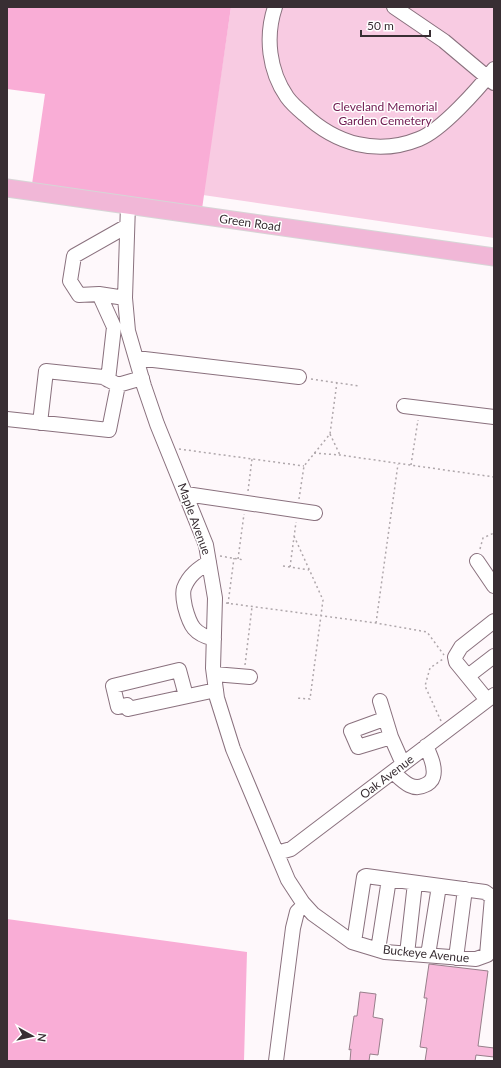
<svg xmlns="http://www.w3.org/2000/svg" width="501" height="1068" font-family="Lato,sans-serif">
<style>
.green{fill:#f8cbe2}
.forest{fill:#f9add6}
.building{fill:#f8badb;stroke:#987f8b}
.lines{fill:none;stroke-linecap:round;stroke-linejoin:round}
.minor-casing{stroke:#8a717e;stroke-width:16}
.major-casing{stroke:#d7d5d6;stroke-width:19}
.path{stroke:#afa7ab;stroke-width:1.5;stroke-dasharray:2 3;stroke-linecap:butt}
.minor{stroke:#fff;stroke-width:14}
.major{stroke:#f1b7d7;stroke-width:17}
.labels{text-anchor:middle;stroke-width:3;stroke-linejoin:round;paint-order:stroke}
.park-label{font-size:12px;fill:#6e184f;stroke:#fff}
.street-label{font-size:12px;fill:#382e33;stroke:#fff}
</style>
<rect width="100%" height="100%" fill="#fef8fb"/>
<path class="green" d="M231,7H494V238L203,195Z"/>
<path class="forest" d="M7,7H231L201,216L31,191L45,94L7,89Z
M7,919L247,952L244,1061H7Z"/>
<path class="building" d="M429,964L488,971L478,1046L494,1048V1057L476,1055L475,1061H425L427,1048L420,1047L427,998H424Z
M360,992L376,994L373,1017L383,1019L378,1055L370,1054L369,1061H350L351,1049L349,1050L354,1016H357Z"/>
<g class="lines">
<defs>
<path id="minor" d="M275,7C265,37 269,71 287,97C292,104 298,109 304,114C336,144 377,156 419,139C442,130 478,89 494,69
M394,7L444,41L494,83
M128,205L125,298L128,331L144,386L157,424L206,545L215,598L213,668L217,698L233,749L288,880L303,903L313,914L352,942L385,952L476,959L487,955L492,897H494
M99,294L114,327L108,380
M125,298L99,294L79,295L70,281L74,256L127,226
M136,358L299,377
M404,406L494,417
M7,419L109,430L118,385L142,378
M40,423L46,371L103,377L118,385
M186,494L315,513
M477,561L494,586
M209,562C198,569 189,575 184,588C182,594 184,602 185,607C190,626 194,634 214,639
M214,674L250,677
M468,676L494,656
M186,696L179,670L113,686L118,707L127,705L128,709L216,690
M487,700L456,662L455,657L461,647L494,621
M380,701L391,737L403,764
M384,719L351,731L358,747L391,737
M393,772C402,780 412,792 425,785C428,784 432,781 433,777C436,767 430,755 426,746
M277,853L291,849L494,695
M354,942L364,877L366,876L485,892L492,897
M378,950L389,879
M407,954L415,883
M428,955L439,886
M456,958L465,889
M276,1061L293,928L297,912L304,905"/>
<path id="major" d="M7,188L494,257"/>
</defs>
<use href="#minor" class="minor-casing"/>
<use href="#major" class="major-casing"/>
<path class="path" d="M311,379L359,386
M330,434L340,455
M179,449L304,466
M314,453L340,455L494,477
M411,465L418,420
M248,491L252,459
M299,499L304,466L330,434L337,382
M294,536L323,600L310,699L296,698
M480,549L483,538L494,533
M220,556L244,560
M238,559L244,514
M283,566L309,570
M290,567L296,522
M226,603L376,623L427,632L444,655
M228,604L234,558
M376,623L398,464
M245,665L252,607
M441,721L425,686L430,668L443,659"/>
<use href="#minor" class="minor"/>
<use href="#major" class="major"/>
</g>
<g class="labels">
<g class="park-label">
<text x="385" y="111">Cleveland Memorial<tspan x="385" dy="14">Garden Cemetery</tspan></text>
</g>
<g class="street-label">
<text transform="translate(250 223) rotate(8)" y="4">Green Road</text>
<text transform="translate(194 519) rotate(70)" y="4">Maple Avenue</text>
<text transform="translate(387 777) rotate(-37)" y="4">Oak Avenue</text>
<text transform="translate(426 954) rotate(6)" y="4">Buckeye Avenue</text>
</g>
</g>
<rect width="501" height="1068" fill="none" stroke="#382e33" stroke-width="16"/>
<g transform="translate(32 1036) rotate(98)" stroke="#ffffff" stroke-width="3" paint-order="stroke">
<path d="M0-3L7 15L0 10L-7 15Z" fill="#382e33"/>
<text y="-6" font-size="11" font-weight="bold" text-anchor="middle" fill="#382e33">N</text>
</g>
<path d="M361 30v6h69v-6" fill="none" stroke="#382e33" stroke-width="2"/>
<text x="367" y="30" font-size="12" fill="#382e33" stroke="#ffffff" stroke-width="3" paint-order="stroke">50 m</text>
</svg>
